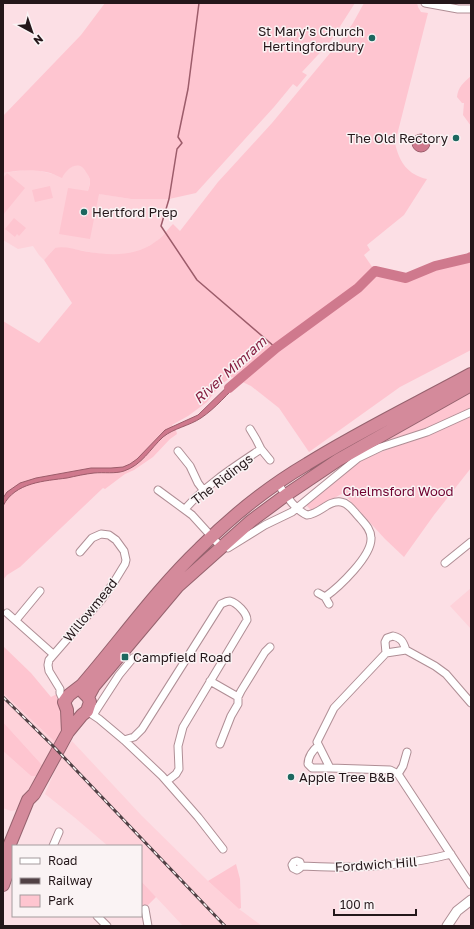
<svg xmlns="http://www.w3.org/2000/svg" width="474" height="929" font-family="'Golos Text',sans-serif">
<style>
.built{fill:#fed2da}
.green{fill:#fec5d0}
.water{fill:#cf798d;stroke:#9c5c6a}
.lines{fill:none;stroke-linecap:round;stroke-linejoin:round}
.stream{stroke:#9c5c6a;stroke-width:1.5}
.river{stroke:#cf798d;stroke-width:10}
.street-casing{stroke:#af8e95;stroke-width:9}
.secondary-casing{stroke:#af8e95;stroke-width:11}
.highway-casing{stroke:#96626e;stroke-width:14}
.street{stroke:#fff;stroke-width:7}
.secondary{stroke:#fff;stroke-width:9}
.highway{stroke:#d48a9b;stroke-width:12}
.rail-casing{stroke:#514145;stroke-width:3}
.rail{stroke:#faf3f4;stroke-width:1.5;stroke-dasharray:4.5;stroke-linecap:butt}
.poi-dot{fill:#1d675f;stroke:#faf3f4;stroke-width:1.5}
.labels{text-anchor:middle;stroke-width:3;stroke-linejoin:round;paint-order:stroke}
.poi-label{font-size:13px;fill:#24171a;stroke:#faf3f4;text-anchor:start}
.street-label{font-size:13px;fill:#24171a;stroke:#faf3f4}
.park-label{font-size:13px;fill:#6f0230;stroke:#faf3f4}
.water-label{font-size:14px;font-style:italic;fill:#862042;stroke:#faf3f4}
</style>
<rect width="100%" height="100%" fill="#fcdfe5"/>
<path class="built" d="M75,165H79L86,170L89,177L90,181L88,192L131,199H169L161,226L166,232L156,242L136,253L123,255H107L67,248H55L44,260L39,255L33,246L18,249L3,240V173L32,169L57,175Z
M471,588V629L450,606Z
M3,693L56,743L43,766L3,722Z
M72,741L142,816L208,881L239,909L262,926H183L141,881V846H108L74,817L45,794L53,775L65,751Z
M3,751L31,776H36L20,807L17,810L11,811L3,808Z"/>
<path class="green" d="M105,3H355L330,42L302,72L307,75L297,87L293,84L274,107L196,193L169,199H131L99,194L90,239L59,234L68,188L88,191C89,188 90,184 90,181C90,178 88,175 86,172C79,159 67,168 62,178C45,168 22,169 3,173V116L81,35Z
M364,3H417L418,7L421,12L428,13L395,143C399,162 408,175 427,179L404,215L367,245L370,250L364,255L375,271L406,278L432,267L469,258L471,257V350L400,387L309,452L279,408L251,386L232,377L220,385L207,402L188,416L172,425L176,430L177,434L170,439L153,457L134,470L125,474L105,489L103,488L20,567L7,575L3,580V321L39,343L72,303L44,260L55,248C64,246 74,249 83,251C108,255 133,258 155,242C162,238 167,230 173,224L180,231L218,182L272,123L345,35L353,23Z
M471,76V126L463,115L464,103H462L457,97C458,87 464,82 471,76Z
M7,173L25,188L3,215V178Z
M50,186L53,198L35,202L32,190Z
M14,218L26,228L19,236L17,234L15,237L5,229Z
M471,390V409C441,423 411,439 378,443Z
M471,416V468L434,515L404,557L385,539L343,493L312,511L306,505L316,498L347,470L363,459L428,434Z
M3,646L31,673L51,697L57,694C62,713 66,725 56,743L3,693Z
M3,722L43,766L36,776H31L3,751Z
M236,864L240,879L241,908L239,909L208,881Z
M141,881L156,897L143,910L141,908Z"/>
<path class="water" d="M412 143a9 9 0 1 1 18 0a9 9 0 1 1-18 0Z
M235,379L241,381C228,393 216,408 201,418C189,426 174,428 163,437C150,449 142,465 124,471C115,474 104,472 94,473C85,474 76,476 67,478C45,481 15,482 3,506V498L7,492L20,483L36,478L91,468H111L123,467L130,464L137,459L165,430L198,415Z"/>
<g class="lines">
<path class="stream" d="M199,3L188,89L178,137L182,143L177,149L169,199L161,226L197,280L276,348"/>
<path class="river" d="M229,388L276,348L358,288L375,271L406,278L435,266L469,258L471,257"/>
<defs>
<path id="street" d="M425,3L458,9H471
M250,429L256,439L261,449L270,460
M178,451L190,466L198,483L204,491
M278,484C285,494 295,510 307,515C320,514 328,500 341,502C349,503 354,512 359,517C364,523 371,529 371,538C372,556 339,587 325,597
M158,490L192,515L221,547
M185,509C207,484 234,467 261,449
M228,548L265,525L292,512L358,458L381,447L427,432L471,412
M445,563L471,542
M318,593L325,597L329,604
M7,613L53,654
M16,620L40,591
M386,653L385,642L387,638L393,636C401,638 403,641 406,650
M210,681L238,697
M64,702L60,693V689L49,671L48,665L49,660L102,599L114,582L125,564L126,560L124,551L116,540L109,535L101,534L92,538L80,552
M471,703L446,674L435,666L406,650L386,653L334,708L317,742L330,768L390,770L398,774L471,885
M87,711L99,719L124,740L162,776L198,817L223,849
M93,715L119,675L133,658
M124,740L134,737L142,729L221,604C223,603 227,601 230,601C237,603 247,613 247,620L183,727L178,746L179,769L176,774L167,781
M220,744L231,716L238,704V697L241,691L265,652L270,647
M318,746C313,750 308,757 308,764L312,768H330
M398,774L403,766L407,752
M53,846L59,832
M301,866L300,862L297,861L294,862L292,865L293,868L297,870L300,868L301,866C352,869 401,867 451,854
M145,909L148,926
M97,916L107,926"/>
<path id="secondary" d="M447,926L457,911L471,900"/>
<path id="highway" d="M88,697L94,686L178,586L251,521L286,495L338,460L471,385
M68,732L67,710L64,702L69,695L82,685C121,640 156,590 200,548C232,516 268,487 307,464C360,431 416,404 471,374
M3,861L28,800L34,794L68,732L82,715L87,711L90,702L88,697L83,692
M3,885L13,857"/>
</defs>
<use href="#street" class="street-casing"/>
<use href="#secondary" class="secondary-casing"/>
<use href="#highway" class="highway-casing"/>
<use href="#street" class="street"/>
<use href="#secondary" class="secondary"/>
<use href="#highway" class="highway"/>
<defs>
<path id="rail" d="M3,697L55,748L225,926"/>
</defs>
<use href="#rail" class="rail-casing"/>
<use href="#rail" class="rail"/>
</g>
<g class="poi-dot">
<circle cx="372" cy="38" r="4"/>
<circle cx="456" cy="138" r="4"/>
<circle cx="84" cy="212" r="4"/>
<rect x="121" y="653" width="8" height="8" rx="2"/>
<circle cx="291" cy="777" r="4"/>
</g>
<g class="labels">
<g class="poi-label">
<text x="364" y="36" text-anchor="end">St Mary's Church<tspan x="364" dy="15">Hertingfordbury</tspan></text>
<text x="448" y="143" text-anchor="end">The Old Rectory</text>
<text x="92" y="217">Hertford Prep</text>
<text x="133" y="662">Campfield Road</text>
<text x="299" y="782">Apple Tree B&amp;B</text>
</g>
<g class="street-label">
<text transform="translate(222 479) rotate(-38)" y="5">The Ridings</text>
<text transform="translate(90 610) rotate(-51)" y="5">Willowmead</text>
<text transform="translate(376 864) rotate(-4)" y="5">Fordwich Hill</text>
</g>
<g class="park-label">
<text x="398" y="496">Chelmsford Wood</text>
</g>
<g class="water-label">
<text transform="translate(230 370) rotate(-42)" y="5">River Mimram</text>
</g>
</g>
<rect width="474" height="929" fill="none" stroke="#24171a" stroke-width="8"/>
<rect x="12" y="845" width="130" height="72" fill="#faf3f4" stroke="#a49b9d"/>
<rect x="20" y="858" width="20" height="6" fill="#ffffff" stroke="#a49b9d"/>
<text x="48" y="865" font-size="12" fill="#24171a">Road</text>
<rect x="20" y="878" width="20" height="6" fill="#514145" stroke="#a49b9d"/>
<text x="48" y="885" font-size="12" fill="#24171a">Railway</text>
<rect x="20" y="895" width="20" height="12" fill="#fec5d0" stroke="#a49b9d"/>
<text x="48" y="905" font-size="12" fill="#24171a">Park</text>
<g transform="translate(32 32) rotate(140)" stroke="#faf3f4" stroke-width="3" paint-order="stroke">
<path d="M0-3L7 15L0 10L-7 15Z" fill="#24171a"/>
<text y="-6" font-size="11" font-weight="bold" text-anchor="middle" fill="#24171a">N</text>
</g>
<path d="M334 909v6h82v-6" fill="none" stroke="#24171a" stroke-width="2"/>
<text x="340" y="909" font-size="12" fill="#24171a" stroke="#faf3f4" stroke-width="3" paint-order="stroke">100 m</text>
</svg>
